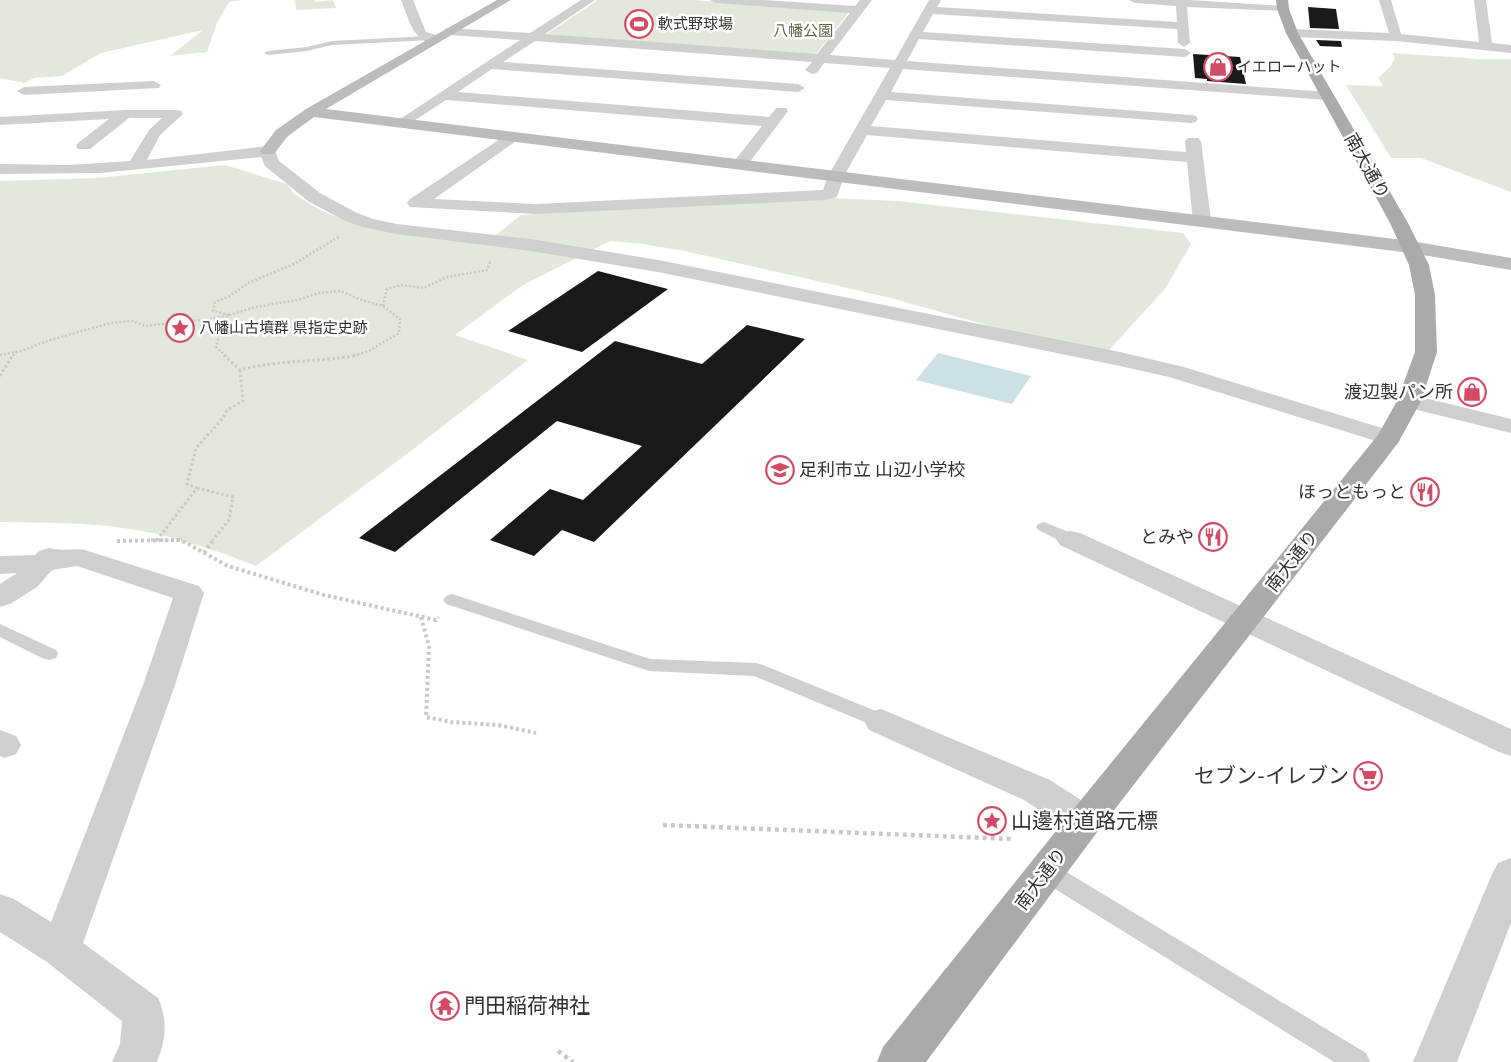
<svg xmlns="http://www.w3.org/2000/svg" width="1511" height="1062" font-family="'Public Sans','Noto Sans JP',sans-serif">
<style>
.green{fill:#e3e8dc}
.water{fill:#cce0e6}
.building{fill:#191919}
.lines{fill:none;stroke-linecap:round;stroke-linejoin:round}
.path-far3{stroke:#c9c9c9;stroke-width:2.5;stroke-dasharray:2 2;stroke-linecap:butt}
.path-far2{stroke:#c9c9c9;stroke-width:3;stroke-dasharray:2.5 2.5;stroke-linecap:butt}
.path-far1{stroke:#c9c9c9;stroke-width:4;stroke-dasharray:3 3;stroke-linecap:butt}
.path{stroke:#c9c9c9;stroke-width:4.5;stroke-dasharray:4 4;stroke-linecap:butt}
.lane{fill:#cfcfcf;fill-rule:evenodd}
.street{fill:#cfcfcf;fill-rule:evenodd}
.secondary{fill:#bcbcbc;fill-rule:evenodd}
.primary{fill:#aaa;fill-rule:evenodd}
.labels{text-anchor:middle;stroke-width:5;stroke-linejoin:round;paint-order:stroke}
.far-poi-label{font-size:15px;fill:#323232;stroke:#fff;text-anchor:start}
.far-park-label{font-size:15px;fill:#5a6a44;stroke:#fff}
.street-label{font-size:18px;fill:#323232;stroke:#fff}
.poi-label{font-size:18px;fill:#323232;stroke:#fff;text-anchor:end}
.near-poi-label{font-size:21px;fill:#323232;stroke:#fff;text-anchor:start}
</style>
<rect width="100%" height="100%" fill="#fff"/>
<path class="green" d="M0,0H242L229,2L217,23L207,52L170,56L203,30L101,53L62,76L34,78L24,83L0,78Z
M295,0H315V2L333,0L336,8L296,10Z
M598,0H691L843,10L849,12L816,54L807,55L547,34Z
M1392,53L1479,59H1511V192L1421,158H1391L1346,85L1383,86L1378,78L1391,66L1395,58Z
M225,165L287,184L294,194L320,210L349,222L485,244L521,215L606,208L832,198L897,201L1183,233L1191,244L1165,289L1109,350L997,328L891,298L685,251L643,244L610,241L523,285L455,335L528,360L407,454L256,566C213,549 169,534 123,528C82,522 41,523 0,522V181L98,178Z"/>
<path class="water" d="M938,353L1031,376L1012,404L916,380Z"/>
<path class="building" d="M1308,7L1336,9L1339,29L1310,28Z
M1316,40L1341,41L1342,47L1320,46Z
M1193,54L1240,57L1246,84L1207,81V79L1195,78Z
M598,271L668,289L582,352L508,331Z
M747,325L805,339L594,542L562,530L534,556L490,540L550,489L583,500L642,446L557,421L395,552L359,538L615,341L702,364Z"/>
<g class="lines">
<path class="path-far3" d="M383,306L387,289L401,285L424,288L447,277L487,270L490,262
M229,315L213,311L215,302L230,296L248,283L294,264L340,236
M229,315L256,307L297,300L319,293L341,291L361,300L383,306L400,319L399,333L369,351L352,356
M0,355L21,351L50,340L111,323L133,321L145,326L210,319L228,315
M13,356L15,352
M226,356L216,347L219,334L229,315"/>
<path class="path-far2" d="M224,355L240,370C279,359 319,363 358,355
M0,376L13,355
M197,488L233,497L229,520L213,540
M151,540H182
M157,540L197,488L187,484L196,448L223,418L227,410L243,401L240,370"/>
<path class="path-far1" d="M117,541L181,540L228,566L324,595L436,620L439,617
M204,553L214,539
M421,617L429,647L426,717L451,722L498,725L536,733"/>
<path class="path" d="M663,825L1011,839
M558,1051L573,1062"/>
<path class="lane" d="M429,36L433,38L432,40L332,45L307,51L268,55L264,53L268,51L307,47L332,41Z
M1044,522L1076,535L1078,539L1076,543H1064L1038,530L1036,527L1038,524Z
M452,594L650,659L756,663L763,665L888,716L891,721L888,726L881,728L874,726L754,676L649,671L446,604L443,600L446,596Z
M0,624L56,650L58,654L56,658L49,660L42,658L0,637Z
M1047,863L1055,865L1366,1053L1370,1062H1334L1039,879L1036,872L1039,865Z"/>
<path class="street" d="M401,0H413L426,32L440,36L442,39L440,42C414,48 409,19 401,0Z
M581,0H595L545,34L817,54L850,13L716,3L710,0H764L855,6L860,0H872L830,55L895,60L929,0H941L937,7L1177,22L1176,6L1135,3L1129,0H1190L1283,6L1289,9L1287,11L1187,7L1190,43L1184,47L1178,43L1177,29L933,14L923,32L1185,49L1191,53L1185,57L919,39L907,61L1327,92L1332,93L1334,96L1332,99L1327,100L903,69L891,92L1191,115L1196,116L1198,119L1196,122L1191,123L886,100L871,126L1186,152L1185,141L1188,138H1198L1201,141L1211,221L1208,225L1202,226L1196,225L1193,221L1187,162L867,135L844,176L837,197L824,200L536,214L410,207L407,203L410,199L509,133H519L522,136L519,139L434,199L536,204L823,190L828,176L890,68L824,63L817,73L812,74L805,70L812,62L535,41L503,62L798,84L805,88L798,92L492,69L458,92L769,117L776,108H786L788,111L746,167H734L732,164L762,126L446,100L406,126H396L394,123L520,40L450,35L446,34L444,31L446,28L530,33Z
M1379,0H1391L1401,34L1479,42L1474,0H1486L1492,43L1511,45V53L1396,41L1292,37L1286,33L1292,29L1389,33Z
M154,81L161,85L159,88L24,95L17,91L24,87Z
M125,110H176L181,111L183,114L160,135L147,160L268,146L274,148L279,161L320,193L355,212L373,219L397,224L531,239L658,260L1120,352L1184,367L1398,433L1401,438L1398,443L1389,445L1169,377L1120,366L658,272L531,251L397,234L362,227L343,220L308,201L265,166L261,157L100,173L0,174V164L67,165L130,161L149,130L162,118H129L90,149H78L76,146L78,143L109,119L0,125V117Z
M1409,394L1511,419V433L1401,406L1397,401L1401,396Z
M1070,531L1080,533L1511,729V756L1499,752L1060,545L1056,539L1060,533Z
M49,548C63,552 74,547 88,551L199,586L204,593L175,685L83,943L158,998C168,1020 166,1040 157,1062H112L120,1044L122,1021L47,962L0,932V894L14,899L51,922L143,685L173,598L77,566L52,570L37,587L10,604L0,607V584L17,573L0,574V556L35,555L39,551Z
M881,709L1050,780L1098,811L1103,821L1098,831L1085,836L1072,831L1024,800L869,730L864,721L869,712Z
M0,730L16,736L21,745L16,754L4,758L0,756Z
M1511,858V923L1457,1062H1413L1492,874L1498,863Z"/>
<path class="secondary" d="M497,0H511L326,109L1411,241L1511,258V270L1411,253L314,117L287,137L274,154H262L260,151L276,130L306,109Z"/>
<path class="primary" d="M1276,0H1288L1289,9L1298,33L1408,223L1429,265L1435,295L1437,352L1421,401L1398,443L1098,831L926,1062H877L883,1047L1072,811L1378,435L1397,401L1415,352V295L1409,265L1390,223L1286,33L1277,9Z"/>
</g>
<defs>
<symbol id="stadium-ring" viewBox="-11 -11 22 22"><circle r="9.5" fill="#fff" stroke="#d34a65" stroke-width="1.5"/><path d="M0-5a6.5 5 0 1 0 0 10a6.5 5 0 1 0 0-10ZM-3.5-1.8h7v3.6h-7Z" fill="#d34a65"/></symbol>
<symbol id="shop-ring" viewBox="-11 -11 22 22"><circle r="9.5" fill="#fff" stroke="#d34a65" stroke-width="1.5"/><path d="M-5-2.5h2.3a2.7 3.5 0 0 1 5.4 0H5L5.5 6h-11ZM-1.5-2.5h3a1.5 2.3 0 0 0-3 0Z" fill="#d34a65"/></symbol>
<symbol id="sight-ring" viewBox="-11 -11 22 22"><circle r="9.5" fill="#fff" stroke="#d34a65" stroke-width="1.5"/><path d="M0-6L1.8-2.2L6-1.7L2.9 1.2L3.7 5.4L0 3.3L-3.7 5.4L-2.9 1.2L-6-1.7L-1.8-2.2Z" fill="#d34a65"/></symbol>
<symbol id="school-ring" viewBox="-11 -11 22 22"><circle r="9.5" fill="#fff" stroke="#d34a65" stroke-width="1.5"/><path d="M0-5L7-2L0 1L-7-2ZM-4 1L0 2.5L4 1V4Q0 6-4 4Z" fill="#d34a65"/></symbol>
<symbol id="restaurant-ring" viewBox="-11 -11 22 22"><circle r="9.5" fill="#fff" stroke="#d34a65" stroke-width="1.5"/><path d="M-5-6h1v4h1v-4h1v4h1v-4h1v5L-1.5 .5V6h-2V.5L-5-1ZM5-6V6H3V1.5H1.5Q1.5-4 5-6Z" fill="#d34a65"/></symbol>
<symbol id="supermarket-ring" viewBox="-11 -11 22 22"><circle r="9.5" fill="#fff" stroke="#d34a65" stroke-width="1.5"/><path d="M-6-5.5h2.5l.6 2H6L4.5 2H-2.5L-4.4-4H-6ZM-1.5 3.2a1.3 1.3 0 1 0 .1 0ZM3 3.2a1.3 1.3 0 1 0 .1 0Z" fill="#d34a65"/></symbol>
<symbol id="temple-ring" viewBox="-11 -11 22 22"><circle r="9.5" fill="#fff" stroke="#d34a65" stroke-width="1.5"/><path d="M0-6L5-2H3V0L6.5 2.5H4V6H1.5V3h-3V6H-4V2.5H-6.5L-3 0V-2H-5Z" fill="#d34a65"/></symbol>
</defs>
<g fill-rule="evenodd">
<use href="#stadium-ring" x="623" y="8" width="32" height="32"/>
<use href="#shop-ring" x="1202" y="51" width="32" height="32"/>
<use href="#sight-ring" x="164" y="312" width="32" height="32"/>
<use href="#shop-ring" x="1456" y="376" width="32" height="32"/>
<use href="#school-ring" x="764" y="454" width="32" height="32"/>
<use href="#restaurant-ring" x="1409" y="476" width="32" height="32"/>
<use href="#restaurant-ring" x="1197" y="521" width="32" height="32"/>
<use href="#supermarket-ring" x="1352" y="760" width="32" height="32"/>
<use href="#sight-ring" x="976" y="805" width="32" height="32"/>
<use href="#temple-ring" x="429" y="990" width="32" height="32"/>
</g>
<g class="labels">
<g class="far-poi-label">
<text x="658" y="29">軟式野球場</text>
<text x="1237" y="72">イエローハット</text>
<text x="199" y="333">八幡山古墳群 県指定史跡</text>
</g>
<g class="far-park-label">
<text x="803" y="36">八幡公園</text>
</g>
<g class="street-label">
<text transform="translate(1367 166) rotate(61)" y="6">南大通り</text>
<text transform="translate(1292 561) rotate(-52)" y="6">南大通り</text>
<text transform="translate(1041 879) rotate(-53)" y="6">南大通り</text>
</g>
<g class="poi-label">
<text x="1453" y="398">渡辺製パン所</text>
<text x="799" y="476" text-anchor="start">足利市立 山辺小学校</text>
<text x="1406" y="498">ほっともっと</text>
<text x="1194" y="543">とみや</text>
</g>
<g class="near-poi-label">
<text x="1349" y="783" text-anchor="end">セブン-イレブン</text>
<text x="1011" y="828">山邊村道路元標</text>
<text x="464" y="1013">門田稲荷神社</text>
</g>
</g>
</svg>
